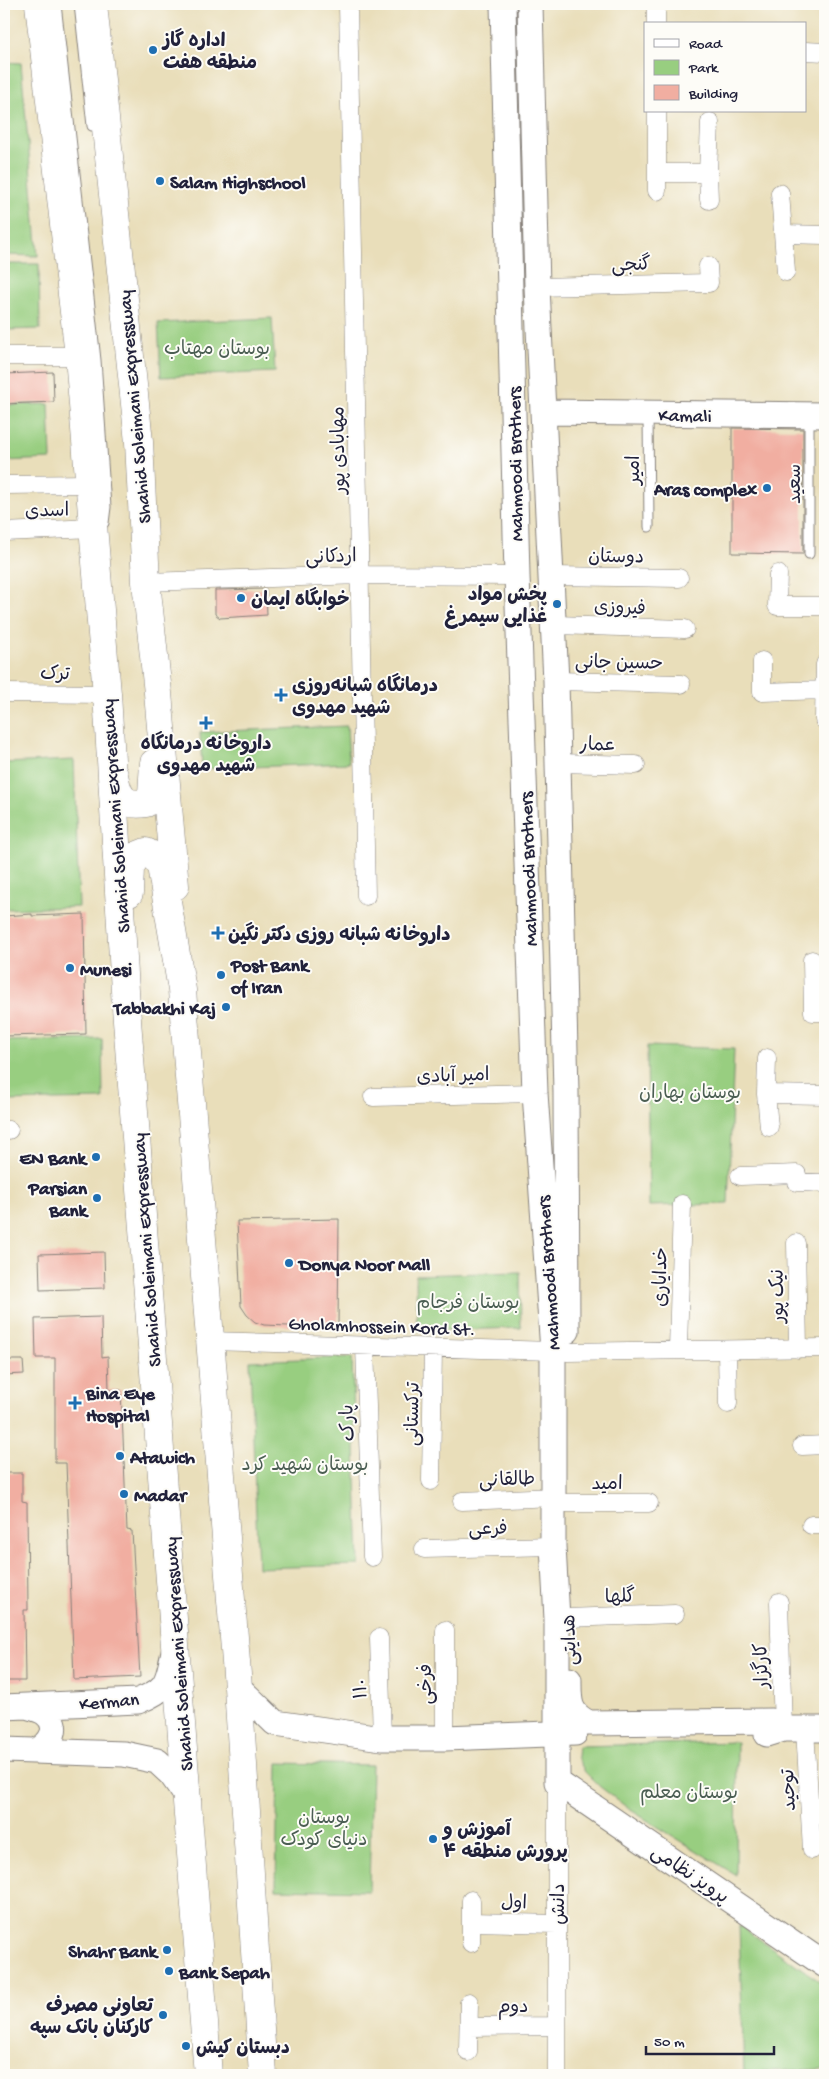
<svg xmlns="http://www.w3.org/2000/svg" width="829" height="2079" font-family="'Gochi Hand','Playpen Sans Arabic',sans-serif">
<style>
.green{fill:#98ce80;stroke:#5d785e}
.building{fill:#f1aea1}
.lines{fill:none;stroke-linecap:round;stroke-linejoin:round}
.lane-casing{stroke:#86807a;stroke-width:11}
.street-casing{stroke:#86807a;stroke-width:19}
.secondary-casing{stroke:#86807a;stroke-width:27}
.highway-casing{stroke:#86807a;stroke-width:29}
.lane{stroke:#fff;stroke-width:9}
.street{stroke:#fff;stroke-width:18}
.secondary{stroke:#fff;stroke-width:25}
.highway{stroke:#fff;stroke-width:28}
.poi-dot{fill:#1f6fb2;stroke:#fdfcf7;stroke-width:2}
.labels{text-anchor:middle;stroke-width:4;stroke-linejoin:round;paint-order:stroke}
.poi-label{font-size:19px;font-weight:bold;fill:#22223b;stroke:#fdfcf7;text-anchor:start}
.street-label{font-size:19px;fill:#22223b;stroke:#fdfcf7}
.park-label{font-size:19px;fill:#4b5e53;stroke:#fdfcf7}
</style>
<rect width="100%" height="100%" fill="#fdfcf7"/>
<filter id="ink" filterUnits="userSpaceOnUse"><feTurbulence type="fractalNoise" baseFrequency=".02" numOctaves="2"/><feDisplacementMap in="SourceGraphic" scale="10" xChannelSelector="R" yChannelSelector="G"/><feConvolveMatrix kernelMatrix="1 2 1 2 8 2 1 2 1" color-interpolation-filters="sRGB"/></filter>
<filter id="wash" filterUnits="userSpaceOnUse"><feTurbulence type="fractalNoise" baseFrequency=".0096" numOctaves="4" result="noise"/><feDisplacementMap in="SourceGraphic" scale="20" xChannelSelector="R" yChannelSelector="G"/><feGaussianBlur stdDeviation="1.12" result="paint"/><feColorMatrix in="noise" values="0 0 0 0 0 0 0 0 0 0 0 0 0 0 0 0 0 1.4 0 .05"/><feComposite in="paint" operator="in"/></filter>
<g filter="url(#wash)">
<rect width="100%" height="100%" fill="#e9deba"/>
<path class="green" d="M4,62L21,63L38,256L4,255Z
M4,264H39L40,329L4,330Z
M272,318L275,372L161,377L158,323Z
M49,404L51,459L4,461V405Z
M347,726L349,763L202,769L200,732Z
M74,760L79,907L4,909V763Z
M102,1039L103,1099L4,1101V1041Z
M647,1046L734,1049L728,1204L649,1206Z
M520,1272L521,1328L417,1331L416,1275Z
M352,1357L359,1565L258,1568L250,1361Z
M737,1742L736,1875L629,1809L599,1786L585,1772L577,1757L578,1746Z
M278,1763L372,1765L369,1891L276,1889Z
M739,1925L825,1985V2069L744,2072Z"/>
<g id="blocks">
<path class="building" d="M53,372L54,402L4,404V374Z
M732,428L803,429V554L732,553Z
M266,589L267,615L220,618L215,614V590Z
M32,914V916L84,914L86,1034L4,1036V916Z
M339,1219L338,1328L264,1325L255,1322L247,1315L241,1306L237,1221Z
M104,1252L105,1288L40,1290L39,1254Z
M101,1317L102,1357L108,1356L109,1390H121L127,1530L132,1531L140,1677L74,1680L66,1463H55V1358H36L35,1319Z
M4,1360H23L24,1374L4,1375Z
M4,1473H22V1501L27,1502L28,1610H24L25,1681H4Z"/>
</g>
</g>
<g filter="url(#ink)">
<use href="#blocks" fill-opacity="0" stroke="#86807a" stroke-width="1"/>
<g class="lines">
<defs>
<path id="lane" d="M56,4L96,360L106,507L104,523
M79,4L92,126
M648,414L649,527
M809,415V554"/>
<path id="street" d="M348,4L366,896
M656,4V24
M805,51L825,52
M657,111V191
M657,173H708L710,122
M708,173L709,200
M780,193L786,272
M783,234L825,235
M537,287L709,283L708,266
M4,356H79
M4,485L88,484
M4,532L93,528
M778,574L777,606H825
M552,576L679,578
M146,582L361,575L517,576
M555,625L685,629
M762,661V692L825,690
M556,681L681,684
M4,693L107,694
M824,720L825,664
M558,763L636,765
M812,960L813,1012H825
M767,1058L766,1094L769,1127
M766,1094L825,1095
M373,1097L535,1093
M4,1130H9
M740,1176L797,1174V1182L825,1183
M796,1243L798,1349
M209,1341L553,1351
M365,1346L372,1557
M678,1350L682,1204
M727,1350L728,1404
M567,1352L825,1348
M802,1446L825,1445
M431,1481L433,1348
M462,1501L554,1497
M565,1503H649
M811,1525H825
M424,1549L553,1546
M779,1602L783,1729
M567,1618L675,1614
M379,1638L382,1738
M805,1729L812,1850
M445,1738V1630
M471,1900V1943
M471,1922L557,1924
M469,2027L557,2026
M468,2052L469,2002
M557,2075V1782"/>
<path id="secondary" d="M503,4L517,576L535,1093L553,1351V1546L557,1619V1782L825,1965
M530,4L537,287L556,681L566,1092L567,1331
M544,412L825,415
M569,1680C569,1701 568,1713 589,1723L771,1721L783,1729
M238,1687L275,1723L382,1738H445L575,1733
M26,1706C32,1708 39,1709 45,1713C62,1726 51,1744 36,1751
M4,1707L138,1701C169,1689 167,1682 174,1652
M767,1734L783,1729H825
M4,1750L124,1754L157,1761L171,1774L188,1798"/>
<path id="highway" d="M39,4L79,356L97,574L107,694L126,1007L208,2075
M93,4L139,442L146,582L158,693L175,886
M114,775C118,796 123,807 146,803L152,794L154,763
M129,893L130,868L136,856L146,852L154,856L161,866L182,990L238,1687L263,2075"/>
</defs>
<use href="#lane" class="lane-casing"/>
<use href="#street" class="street-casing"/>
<use href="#secondary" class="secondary-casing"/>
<use href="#highway" class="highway-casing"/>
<use href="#lane" class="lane"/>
<use href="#street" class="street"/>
<use href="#secondary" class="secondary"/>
<use href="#highway" class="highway"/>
</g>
</g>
<g class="poi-dot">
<circle cx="153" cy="50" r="5"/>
<circle cx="160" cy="181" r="5"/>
<circle cx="767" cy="488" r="5"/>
<circle cx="241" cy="598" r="5"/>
<circle cx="557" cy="604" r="5"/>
<path d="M278.5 687.5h5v5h5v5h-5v5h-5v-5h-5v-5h5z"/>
<path d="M203.5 715.5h5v5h5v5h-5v5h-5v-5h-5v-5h5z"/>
<path d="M215.5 925.5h5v5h5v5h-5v5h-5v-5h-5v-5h5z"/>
<circle cx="70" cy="968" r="5"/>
<circle cx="221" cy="975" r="5"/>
<circle cx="226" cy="1007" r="5"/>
<circle cx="96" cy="1157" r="5"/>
<circle cx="97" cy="1198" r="5"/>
<circle cx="289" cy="1263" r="5"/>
<path d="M72.5 1395.5h5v5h5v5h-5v5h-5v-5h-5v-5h5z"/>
<circle cx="120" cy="1456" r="5"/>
<circle cx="124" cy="1494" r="5"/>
<circle cx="433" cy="1839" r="5"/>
<circle cx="167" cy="1950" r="5"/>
<circle cx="169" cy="1971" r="5"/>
<circle cx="163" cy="2015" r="5"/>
<circle cx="186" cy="2046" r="5"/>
</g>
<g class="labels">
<g class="poi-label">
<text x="163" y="46">اداره گاز<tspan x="163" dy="22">منطقه هفت</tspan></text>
<text x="170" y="188">Salam Highschool</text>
<text x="757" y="495" text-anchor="end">Aras complex</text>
<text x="547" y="600" text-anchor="end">پخش مواد<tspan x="547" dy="22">غذایی سیمرغ</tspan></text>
<text x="251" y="605">خوابگاه ایمان</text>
<text x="292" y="691">درمانگاه شبانه‌روزی<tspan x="292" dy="22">شهید مهدوی</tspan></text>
<text x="206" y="749" text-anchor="middle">داروخانه درمانگاه<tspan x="206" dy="22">شهید مهدوی</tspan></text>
<text x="228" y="940">داروخانه شبانه روزی دکتر نگین</text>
<text x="231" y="971">Post Bank<tspan x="231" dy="22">of Iran</tspan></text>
<text x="80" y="975">Munesi</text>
<text x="216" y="1014" text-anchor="end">Tabbakhi Kaj</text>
<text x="86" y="1164" text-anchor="end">EN Bank</text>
<text x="87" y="1194" text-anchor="end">Parsian<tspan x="87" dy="22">Bank</tspan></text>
<text x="299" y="1270">Donya Noor Mall</text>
<text x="86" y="1399">Bina Eye<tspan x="86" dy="22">Hospital</tspan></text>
<text x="130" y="1463">Atawich</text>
<text x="134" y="1501">Madar</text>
<text x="443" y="1835">آموزش و<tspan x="443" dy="22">پرورش منطقه ۴</tspan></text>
<text x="157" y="1957" text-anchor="end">Shahr Bank</text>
<text x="179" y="1978">Bank Sepah</text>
<text x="153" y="2011" text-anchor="end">تعاونی مصرف<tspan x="153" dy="22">کارکنان بانک سپه</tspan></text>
<text x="196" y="2053">دبستان کیش</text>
</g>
<g class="street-label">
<text transform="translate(631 263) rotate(-2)" y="7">گنجی</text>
<text transform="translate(133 407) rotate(-95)" y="7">Shahid Soleimani Expressway</text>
<text transform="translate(685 414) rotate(1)" y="7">Kamali</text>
<text transform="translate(337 450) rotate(-91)" y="7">مهابادی پور</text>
<text transform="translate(514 464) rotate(-91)" y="7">Mahmoodi Brothers</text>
<text transform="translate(632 470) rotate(-90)" y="7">امیر</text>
<text transform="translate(793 484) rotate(-90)" y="7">سعید</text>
<text transform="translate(47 509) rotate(-2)" y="7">اسدی</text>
<text transform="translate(331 555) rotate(-2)" y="7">اردکانی</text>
<text transform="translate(616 555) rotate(1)" y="7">دوستان</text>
<text transform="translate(620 606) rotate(2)" y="7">فیروزی</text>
<text transform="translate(619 661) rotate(1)" y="7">حسین جانی</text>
<text transform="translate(55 672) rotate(1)" y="7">ترک</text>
<text transform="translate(598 743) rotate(1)" y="7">عمار</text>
<text transform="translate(114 816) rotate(-94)" y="7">Shahid Soleimani Expressway</text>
<text transform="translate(527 869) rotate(-92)" y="7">Mahmoodi Brothers</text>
<text transform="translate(453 1074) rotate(-2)" y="7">امیر آبادی</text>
<text transform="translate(145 1250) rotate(-94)" y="7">Shahid Soleimani Expressway</text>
<text transform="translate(547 1273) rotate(-94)" y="7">Mahmoodi Brothers</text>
<text transform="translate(659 1277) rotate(-89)" y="7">خدایاری</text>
<text transform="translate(776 1296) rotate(-91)" y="7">نیک پور</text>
<text transform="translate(382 1325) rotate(2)" y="7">Gholamhossein Kord St.</text>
<text transform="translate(411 1414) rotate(-89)" y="7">ترکستانی</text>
<text transform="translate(346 1423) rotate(-92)" y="7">پارک</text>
<text transform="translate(507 1478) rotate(-2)" y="7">طالقانی</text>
<text x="607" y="1489">امید</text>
<text transform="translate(488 1527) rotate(-1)" y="7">فرعی</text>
<text transform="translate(620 1595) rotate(-2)" y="7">گلها</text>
<text transform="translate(568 1640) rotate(-92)" y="7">هدایتی</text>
<text transform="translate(177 1654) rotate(-94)" y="7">Shahid Soleimani Expressway</text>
<text transform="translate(760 1666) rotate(-92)" y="7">کارگزار</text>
<text transform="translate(424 1684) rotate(-90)" y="7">فرخی</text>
<text transform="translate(359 1689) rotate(-91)" y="7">۱۱۰</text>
<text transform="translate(109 1700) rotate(-5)" y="7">Kerman</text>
<text transform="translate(787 1790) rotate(-93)" y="7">توحید</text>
<text transform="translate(691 1873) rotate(34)" y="7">پرویز نظامی</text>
<text transform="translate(514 1901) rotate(1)" y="7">اول</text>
<text transform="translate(557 1904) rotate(-90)" y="7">دانش</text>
<text transform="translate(513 2005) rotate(-1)" y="7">دوم</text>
</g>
<g class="park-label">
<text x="217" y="354">بوستان مهتاب</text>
<text x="690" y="1098">بوستان بهاران</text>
<text x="468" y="1308">بوستان فرجام</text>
<text x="305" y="1470">بوستان شهید کرد</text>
<text x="689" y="1798">بوستان معلم</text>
<text x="324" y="1823">بوستان<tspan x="324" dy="22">دنیای کودک</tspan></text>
</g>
</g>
<rect width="829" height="2079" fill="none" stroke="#fdfcf7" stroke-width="20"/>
<rect x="644" y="22" width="162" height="90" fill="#fdfcf7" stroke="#a5a5ac"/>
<rect x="654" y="39" width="25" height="8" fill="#ffffff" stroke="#a5a5ac"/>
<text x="689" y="48" font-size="15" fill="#22223b">Road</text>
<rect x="654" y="60" width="25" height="15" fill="#98ce80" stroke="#a5a5ac"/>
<text x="689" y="72" font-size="15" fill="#22223b">Park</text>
<rect x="654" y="85" width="25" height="15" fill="#f1aea1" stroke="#a5a5ac"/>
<text x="689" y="98" font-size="15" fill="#22223b">Building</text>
<path d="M646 2046v8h128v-8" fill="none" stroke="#22223b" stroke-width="2.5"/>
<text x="654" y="2046" font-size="15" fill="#22223b" stroke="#fdfcf7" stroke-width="4" paint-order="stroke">50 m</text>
</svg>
